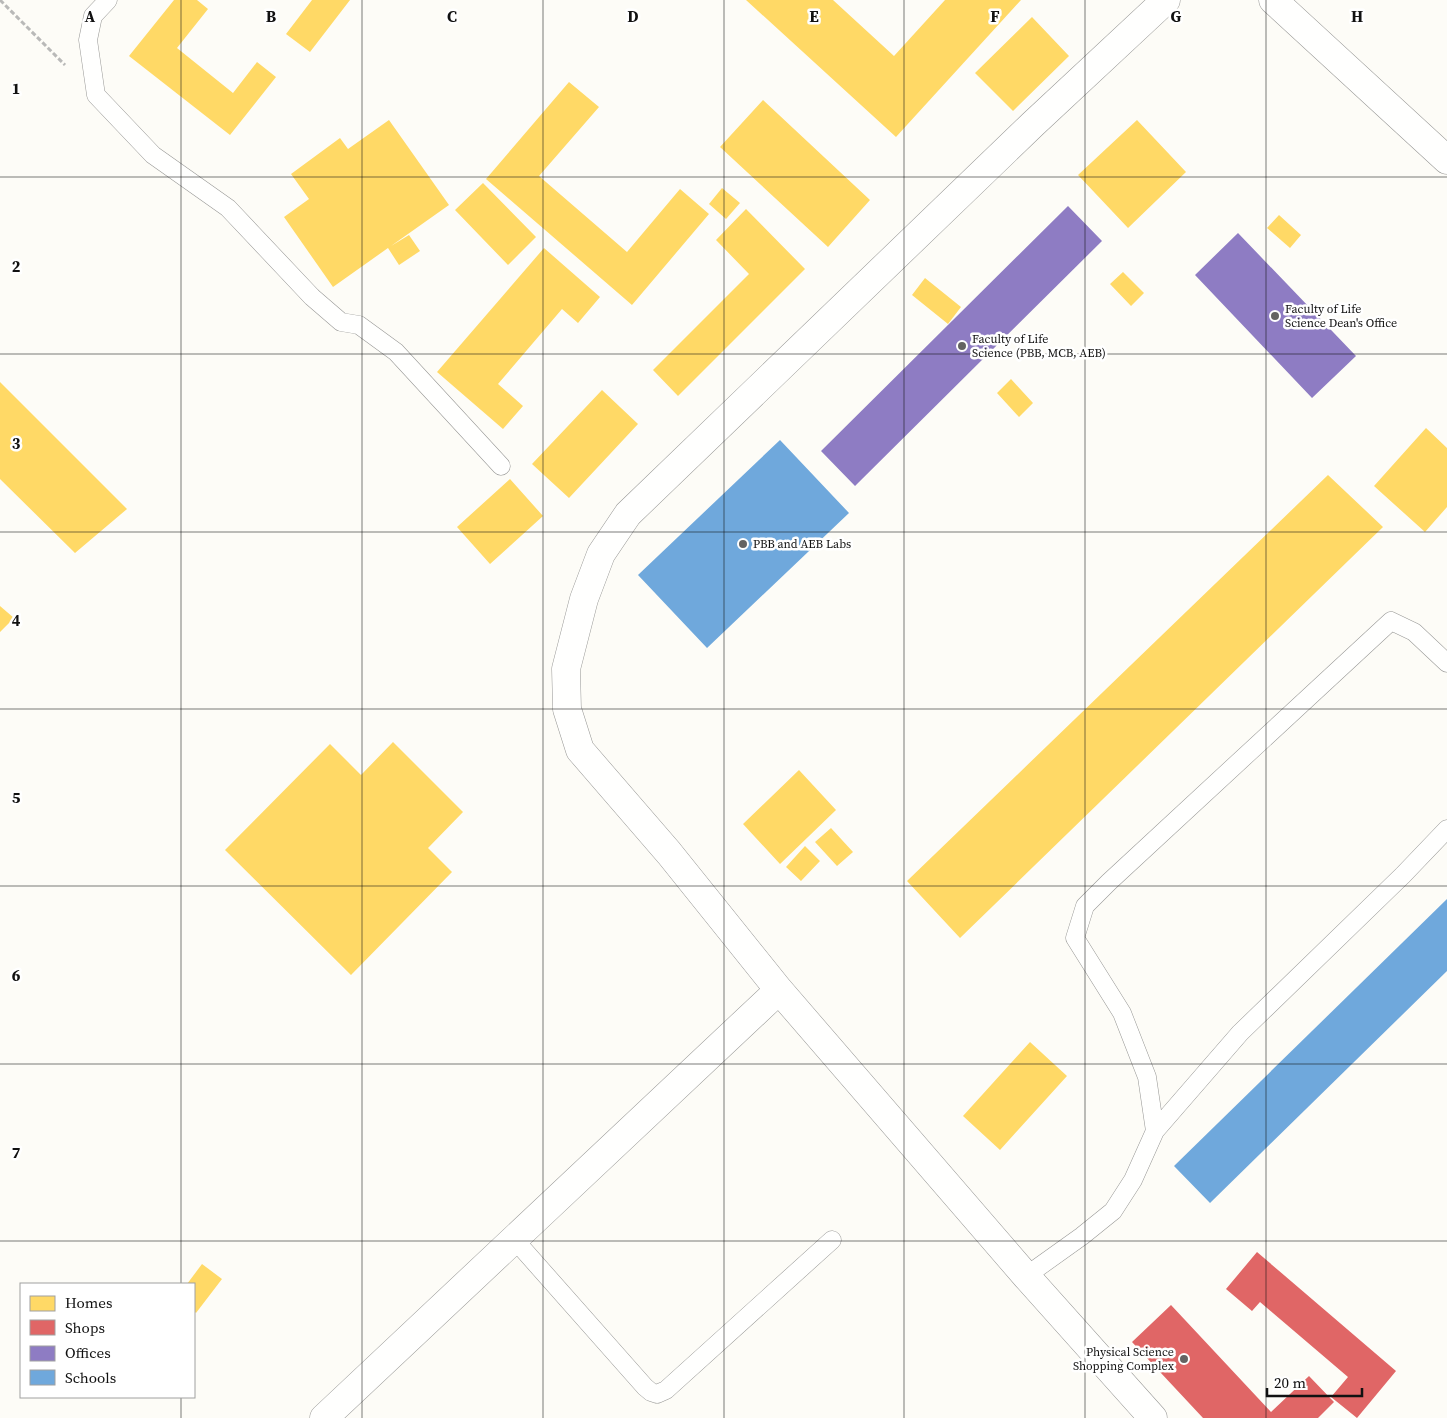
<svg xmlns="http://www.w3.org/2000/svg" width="1447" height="1418" font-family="'Source Serif 4',serif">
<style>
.homes{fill:#ffd966}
.shops{fill:#e06666}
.offices{fill:#8e7cc3}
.schools{fill:#6fa8dc}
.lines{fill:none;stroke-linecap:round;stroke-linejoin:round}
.lane-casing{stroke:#979795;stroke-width:19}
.street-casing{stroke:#979795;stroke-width:29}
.path{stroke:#b9b9b8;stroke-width:3;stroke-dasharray:5 2.5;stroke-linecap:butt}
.lane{stroke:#fffffe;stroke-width:18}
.street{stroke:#fffffe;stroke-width:28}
.grid{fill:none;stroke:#111;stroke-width:1;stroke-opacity:0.55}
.poi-dot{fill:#646362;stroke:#fff;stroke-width:2}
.labels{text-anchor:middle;stroke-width:5;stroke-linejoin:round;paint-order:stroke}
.poi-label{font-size:12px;fill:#111;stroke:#fff;text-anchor:start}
.grid-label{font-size:16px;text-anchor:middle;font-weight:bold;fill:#111;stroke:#fff;stroke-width:5;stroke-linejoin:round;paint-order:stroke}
</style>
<rect width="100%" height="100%" fill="#fdfcf7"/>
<path class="homes" d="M174,0H197L208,9L177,48L233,93L257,62L276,77L230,135L129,56Z
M312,0H350L310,52L286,34Z
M746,0H833L894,56L945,0H1021L896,137Z
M1032,17L1069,56L1013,111L975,73Z
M569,82L599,107L539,176L627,252L680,189L709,214L632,305L486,179Z
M763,100L870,200L828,247L720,147Z
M389,120L449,205L391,246L409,235L420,251L399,265L388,248L333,287L284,217L309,199L291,174L340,138L348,149Z
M1137,120L1186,172L1128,228L1078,175Z
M483,183L536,237L508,265L455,210Z
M722,188L740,203L726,219L709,204Z
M746,209L805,269L678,396L653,370L749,274L716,240Z
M1279,215L1301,235L1290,248L1267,228Z
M544,248L600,297L578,323L562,309L498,384L523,406L503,429L437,372Z
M1123,272L1144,293L1131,306L1110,284Z
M925,278L961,307L948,324L912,295Z
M1011,379L1033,403L1019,417L997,393Z
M0,382L127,509L75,553L0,479Z
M602,390L638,424L569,498L532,464Z
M1426,428L1447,448V507L1425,532L1374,486Z
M1328,475L1383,527L960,938L907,881Z
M510,479L543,516L490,564L457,527Z
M0,606L14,618L0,632Z
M393,742L463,812L428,848L452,872L351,975L225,850L330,744L361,775Z
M799,770L836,810L780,864L743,824Z
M831,828L853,852L837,866L815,842Z
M805,846L820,861L801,881L786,867Z
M1030,1042L1067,1076L1000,1150L963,1116Z
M202,1264L222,1279L196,1313L194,1311V1284H187Z"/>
<path class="shops" d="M1257,1252L1396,1371L1357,1418L1331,1397L1348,1377L1260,1302L1252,1311L1226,1289Z
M1171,1305L1271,1412L1309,1376L1334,1402L1318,1418H1203L1132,1342Z"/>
<path class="offices" d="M1068,206L1102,241L855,486L821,451Z
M1238,233L1356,356L1312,398L1195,275Z"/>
<path class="schools" d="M780,440L849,513L707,648L638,575Z
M1447,899V971L1210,1203L1174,1166Z"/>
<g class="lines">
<defs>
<path id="lane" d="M108,0L93,16L88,40L96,95L153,155L228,208L312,297L341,322L359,325L396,352L501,466
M1155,1131L1147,1077L1122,1013L1075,938L1085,906L1109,882L1391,621L1414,632L1447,663
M514,1239L645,1387L651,1392L657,1394L666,1390L832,1240
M1026,1276L1082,1236L1113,1211L1133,1180L1155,1131L1240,1033L1403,875L1447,829"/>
<path id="street" d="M1273,0L1447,160
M324,1418L779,990
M1153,1418L1026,1276L779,990L669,853L580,750L567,709L566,669L584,599L601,554L628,514L1033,124L1166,0"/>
</defs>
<use href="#lane" class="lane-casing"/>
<use href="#street" class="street-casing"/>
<path class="path" d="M0,0L65,65"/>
<use href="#lane" class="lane"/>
<use href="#street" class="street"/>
</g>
<path class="grid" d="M181,0V1284M362,0V1418M543,0V1418M724,0V1418M904,0V1418M1085,0V1418M1266,0V1418M0,177H1447M0,354H1447M0,532H1447M0,709H1447M0,886H1447M0,1064H1447M0,1241H1447M181,1397V1418"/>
<g class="poi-dot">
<circle cx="1275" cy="316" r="5"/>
<circle cx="962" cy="346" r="5"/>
<circle cx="743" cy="544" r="5"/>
<circle cx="1184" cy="1359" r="5"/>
</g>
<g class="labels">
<g class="poi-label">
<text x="1285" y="313">Faculty of Life<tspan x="1285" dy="14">Science Dean's Office</tspan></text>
<text x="972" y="343">Faculty of Life<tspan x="972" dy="14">Science (PBB, MCB, AEB)</tspan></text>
<text x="753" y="548">PBB and AEB Labs</text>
<text x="1174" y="1356" text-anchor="end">Physical Science<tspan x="1174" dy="14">Shopping Complex</tspan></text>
</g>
</g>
<g class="grid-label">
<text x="90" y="22">A</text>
<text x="271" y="22">B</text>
<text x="452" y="22">C</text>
<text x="633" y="22">D</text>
<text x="814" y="22">E</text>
<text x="995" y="22">F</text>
<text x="1176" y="22">G</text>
<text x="1357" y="22">H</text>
<text x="16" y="94">1</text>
<text x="16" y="272">2</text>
<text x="16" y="449">3</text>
<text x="16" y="626">4</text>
<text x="16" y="803">5</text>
<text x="16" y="981">6</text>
<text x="16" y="1158">7</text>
</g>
<rect x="20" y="1283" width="175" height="115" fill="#ffffff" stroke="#a0a0a0"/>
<rect x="30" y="1296" width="25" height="15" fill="#ffd966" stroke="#a0a0a0"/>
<text x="65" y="1308" font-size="15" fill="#111111">Homes</text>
<rect x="30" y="1320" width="25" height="15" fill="#e06666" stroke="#a0a0a0"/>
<text x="65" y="1333" font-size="15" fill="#111111">Shops</text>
<rect x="30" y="1346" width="25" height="15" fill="#8e7cc3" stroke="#a0a0a0"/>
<text x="65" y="1358" font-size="15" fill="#111111">Offices</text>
<rect x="30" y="1370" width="25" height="15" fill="#6fa8dc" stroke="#a0a0a0"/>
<text x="65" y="1383" font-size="15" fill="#111111">Schools</text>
<path d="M1267 1388v8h95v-8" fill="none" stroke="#111111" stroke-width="2.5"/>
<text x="1274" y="1388" font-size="15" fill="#111111" stroke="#ffffff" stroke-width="4" paint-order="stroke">20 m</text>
</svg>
